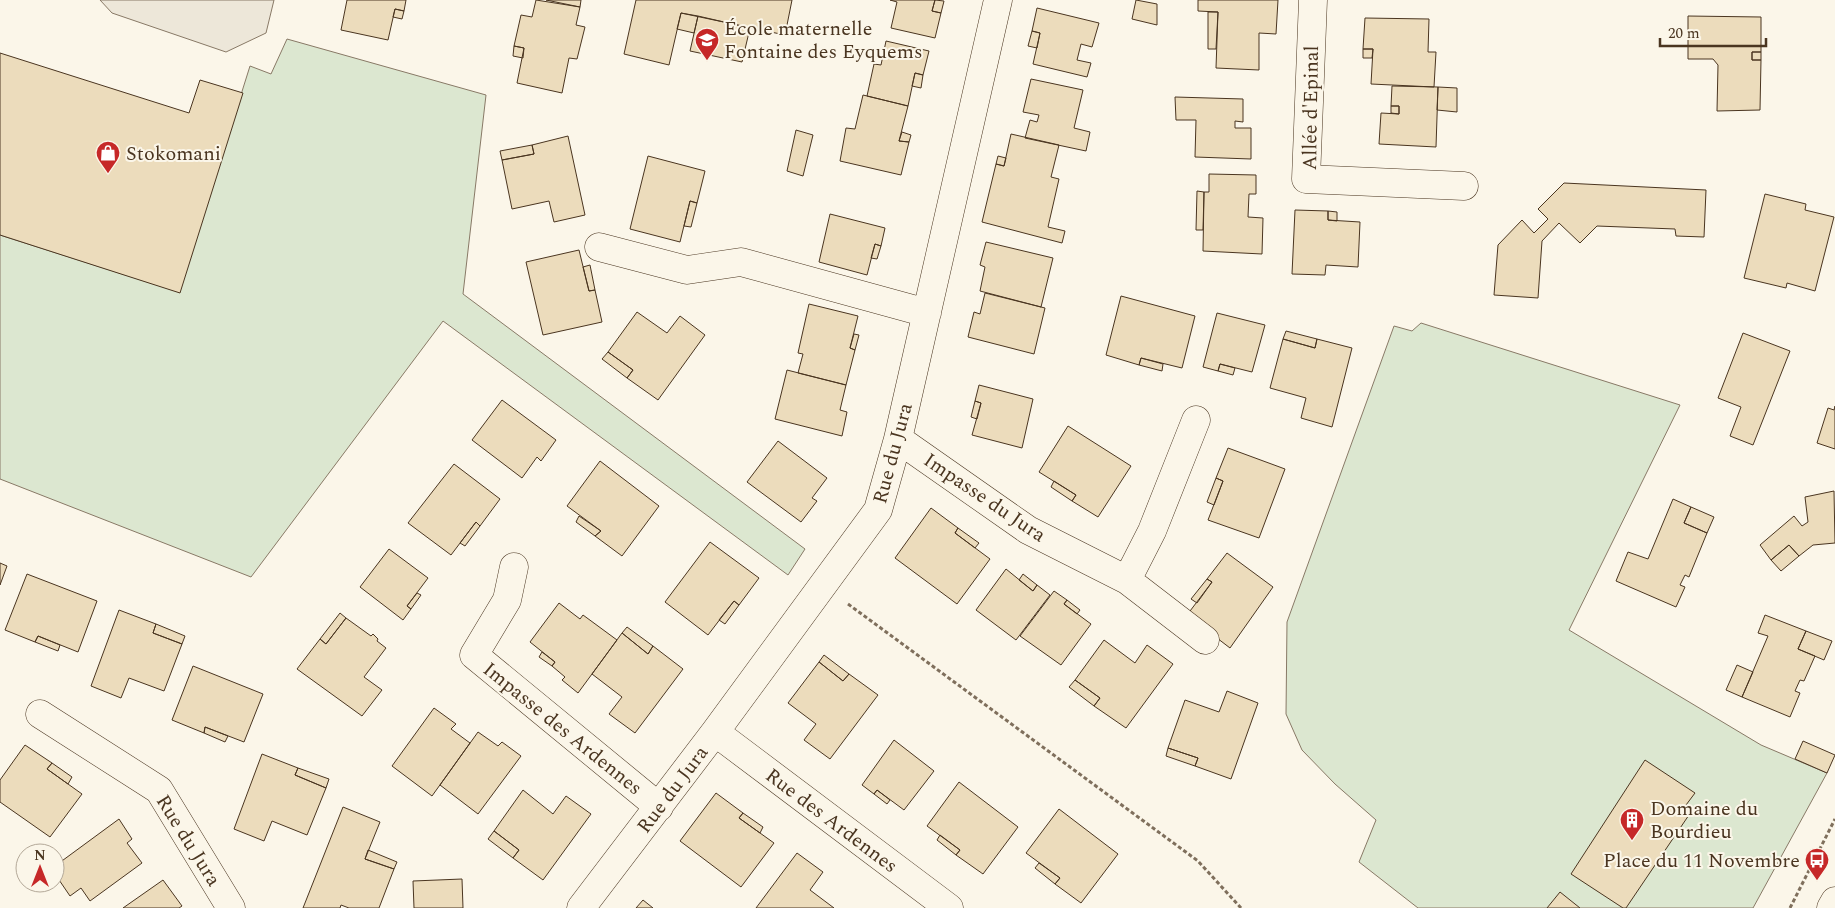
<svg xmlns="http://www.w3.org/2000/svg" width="1835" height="908" font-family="Spectral,serif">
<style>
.green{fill:#dce7d0;stroke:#887966}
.parking{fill:#ede7d9;stroke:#887966}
.building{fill:#ecdcbc;stroke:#4a3520}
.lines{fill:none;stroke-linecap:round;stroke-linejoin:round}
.minor-casing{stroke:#4a3520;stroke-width:29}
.major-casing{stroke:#4a3520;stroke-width:29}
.path{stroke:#7f6f5c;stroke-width:3;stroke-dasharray:4 2.5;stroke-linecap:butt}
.minor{stroke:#fbf6e9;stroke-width:28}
.major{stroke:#fbf6e9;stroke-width:28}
.labels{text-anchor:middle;stroke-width:4;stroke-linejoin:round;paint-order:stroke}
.poi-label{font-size:20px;fill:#4a3520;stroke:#fbf6e9;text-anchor:start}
.street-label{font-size:20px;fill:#4a3520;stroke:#fbf6e9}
</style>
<rect width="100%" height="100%" fill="#fbf6e9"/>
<path class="green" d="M287,39L486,95L463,294L805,549L788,575L443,321L251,577L0,479V235L179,292L250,66L271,74Z
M1421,323L1680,405L1569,630L1761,745L1827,773L1753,908H1418L1359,862L1376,820L1335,784L1302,750L1286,714L1287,622L1394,326L1412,331Z"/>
<path class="parking" d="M100,0H274L266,33L226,52L112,13Z"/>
<path class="building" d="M347,0H406L404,11L395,9L388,40L341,30Z
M536,0L580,7L576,25L585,27L577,59L569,58L562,93L517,83L524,48L514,46L521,15L532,17Z
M546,0H581L580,7Z
M636,0H792L785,35L681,13L669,65L624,54Z
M890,0H935L932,11L941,13L935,38L891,28L897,2Z
M935,0L944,1L941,13L932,11Z
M1136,0L1157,4V25L1132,19Z
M1198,0H1278L1276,34L1259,33V70L1216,68L1218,12L1198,11Z
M1037,8L1099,23L1092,47L1081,44L1077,60L1091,63L1087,77L1033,64L1040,33L1032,31Z
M395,9L404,11L402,19L393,17Z
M1208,12H1218L1216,49H1208Z
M681,13L698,16L694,33L677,29Z
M698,16L750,28L742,62L690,51Z
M1688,16L1761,17V52H1752V60H1761L1760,110L1717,111L1718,65L1713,59H1688Z
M1365,18L1429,19L1428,52H1436L1434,87L1371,84L1373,49H1363Z
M1032,31L1040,33L1037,48L1028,46Z
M886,41L929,51L923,75L915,73L908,106L867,96L874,64L881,65Z
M514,46L524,48L523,58L513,56Z
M1363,49H1373L1372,58H1363Z
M1752,52H1761V60H1752Z
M0,53L189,113L200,80L243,93L180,293L0,235Z
M915,73L923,75L921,88L912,86Z
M1031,79L1083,90L1074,128L1090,132L1086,151L1025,138L1030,120L1037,122L1039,115L1023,112Z
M1392,86L1438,87L1436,147L1379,144L1381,113L1399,114V106H1391Z
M1438,87L1457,88V112L1437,110Z
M863,95L908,106L899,141L909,142L901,175L840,161L846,128L855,129Z
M1175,97L1243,99V122L1235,121V128H1251V159L1195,157L1196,120H1176Z
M1391,106H1399V114L1391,113Z
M796,130L813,135L803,176L787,171Z
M902,132L911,135L909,142L899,141Z
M1011,134L1059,145L1051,177L1059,179L1048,227L1065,231L1062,243L982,222L996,164L1004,166Z
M568,136L585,215L554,222L549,201L512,209L502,160L534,154L532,145Z
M532,145L534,154L502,160L500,151Z
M648,156L705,171L697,203L690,201L680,242L630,229Z
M998,156L1006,158L1004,166L996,164Z
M1209,174L1256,175V194H1249L1248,217L1263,218L1262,254L1203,251L1204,192H1209Z
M1564,183L1706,190L1704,237L1676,236L1675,229L1597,226L1580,243L1559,223L1542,241L1538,298L1494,295L1498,245L1522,220L1534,233L1548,219L1538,209Z
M1197,191L1204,192L1203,230H1196Z
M1765,194L1806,204L1805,210L1834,217L1815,291L1787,283L1786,288L1744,278Z
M690,201L697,203L691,227L684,226Z
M1295,210L1328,211V220L1360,222L1358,267L1326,265L1325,275L1292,274Z
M1328,211L1337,212V221L1328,220Z
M830,214L885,228L881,246L875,244L867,275L819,262Z
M986,242L1053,258L1041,307L980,291L985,267L980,265Z
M875,244L881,246L877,259L871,258Z
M579,250L589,291L595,290L602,322L543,335L526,262Z
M590,265L595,290L589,291L583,267Z
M985,293L1045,308L1034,354L968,337L974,312L980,314Z
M1121,296L1195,316L1182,368L1141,358L1139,365L1106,355Z
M809,304L858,316L850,348L855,350L846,385L798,373L803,354L798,353Z
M637,312L667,333L680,316L705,335L658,400L627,378L633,370L608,352Z
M1217,313L1265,325L1252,372L1220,364L1218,371L1203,367Z
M1286,331L1317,339L1315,348L1283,339Z
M1743,333L1790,351L1753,445L1730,436L1741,407L1718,398Z
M854,334L859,335L855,350L850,348Z
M1283,339L1315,348L1317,339L1352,348L1332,427L1301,418L1306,398L1270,388Z
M608,352L633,370L627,378L602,359Z
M1141,358L1163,364L1162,371L1139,365Z
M1220,364L1235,368L1233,375L1218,371Z
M787,370L846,385L840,410L847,412L842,436L775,419Z
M979,385L1033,399L1022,448L972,435L981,403L975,401Z
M502,400L556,440L541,461L537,457L522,478L472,440Z
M975,401L981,403L977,419L971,417Z
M1835,406V449L1817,443L1828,408L1834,410Z
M1068,426L1131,466L1098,517L1072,501L1076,495L1039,472Z
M778,441L827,478L812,498L817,501L801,522L747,482Z
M1228,448L1285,469L1259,538L1208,520L1223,481L1216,478Z
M600,461L659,506L622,556L595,536L601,531L567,506Z
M454,464L500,499L480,526L476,522L451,555L408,523Z
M1216,478L1223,481L1214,505L1207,502Z
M1054,481L1076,495L1072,501L1051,487Z
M1834,491L1835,543L1813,545L1799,556L1789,545L1771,560L1760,545L1794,516L1802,526L1808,522L1805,497Z
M1673,499L1691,507L1684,523L1707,533L1689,577L1685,575L1680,585L1685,587L1676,607L1616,581L1628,552L1648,559Z
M1691,507L1714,517L1707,533L1684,523Z
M931,508L958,528L955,533L990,559L957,604L895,558Z
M579,516L601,531L595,536L576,522Z
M476,522L480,526L465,546L460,543Z
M958,528L979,543L975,548L955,533Z
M710,542L759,578L739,605L734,601L708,635L665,602Z
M1789,545L1799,556L1781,571L1771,560Z
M389,549L428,578L407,606L411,609L403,620L360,587Z
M1227,553L1273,587L1230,648L1187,615L1212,582L1207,579Z
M0,563L7,566L0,585Z
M1006,569L1033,591L1037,585L1050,595L1016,640L976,610Z
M27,574L97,601L78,652L38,636L35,642L5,630Z
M1023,574L1037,585L1033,591L1019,580Z
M1207,579L1212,582L1197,603L1191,599Z
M1054,591L1067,600L1064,604L1091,624L1061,665L1020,636Z
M417,593L421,595L411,609L407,606Z
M1067,600L1080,610L1077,614L1064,604Z
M734,601L739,605L725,624L719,620Z
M559,603L580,619L583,615L617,640L578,693L562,680L565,677L552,666L555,662L530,642Z
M119,610L156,624L153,633L182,644L164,691L129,678L121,698L91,686Z
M340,613L346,618L326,644L320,639Z
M1765,615L1806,631L1798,649L1815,656L1804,681L1800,680L1795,691L1800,693L1790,717L1742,697L1768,636L1758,633Z
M346,618L371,636L373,634L378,639L377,641L386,648L364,677L382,690L362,716L297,669L320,639L326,644Z
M156,624L185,636L182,644L153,633Z
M627,627L653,646L648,654L622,633Z
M1806,631L1832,641L1824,660L1798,649Z
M622,633L648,654L653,646L683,669L635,733L609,714L622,697L592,674Z
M38,636L60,645L58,651L35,642Z
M1104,640L1135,663L1147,645L1173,664L1126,728L1094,706L1100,698L1075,680Z
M542,652L555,662L552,666L539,657Z
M824,655L849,674L843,681L819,662Z
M819,662L843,681L849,674L878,695L830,759L804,740L816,724L788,703Z
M1737,665L1753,672L1742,697L1726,690Z
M193,666L263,694L244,742L205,727L204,733L172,720Z
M1075,680L1100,698L1094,706L1069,687Z
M1227,691L1258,703L1231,779L1195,766L1198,758L1168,748L1185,700L1219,712Z
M434,708L456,724L451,729L470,743L432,796L392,766Z
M205,727L228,736L225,742L204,733Z
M478,732L498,746L502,742L521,756L478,814L440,785Z
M894,740L934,771L904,810L877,790L874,794L862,785Z
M1803,741L1835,755L1827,773L1795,759Z
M25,745L52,763L47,769L82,794L50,837L0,802V780Z
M1168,748L1198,758L1195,766L1166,756Z
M262,754L298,768L295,775L326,788L307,835L272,821L264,841L234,829Z
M1645,760L1695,793L1686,805L1693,809L1626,908H1623L1571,874Z
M52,763L72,777L68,784L47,769Z
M298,768L329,779L326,788L295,775Z
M959,782L1018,827L983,874L956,855L960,850L927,826Z
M523,790L553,814L566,796L591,814L543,880L513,858L519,850L494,831Z
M877,790L890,800L887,804L874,794Z
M716,793L743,813L739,818L774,843L741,887L680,841Z
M343,807L380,822L365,859L394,869L379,908H349L341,905L340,908H303Z
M1059,809L1118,854L1081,903L1055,884L1060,878L1026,853Z
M743,813L763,827L760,833L739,818Z
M119,819L132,839L127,843L142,863L90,901L81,888L70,896L55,874V866Z
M494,831L519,850L513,858L488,839Z
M940,835L960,850L956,855L937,840Z
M368,850L397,862L394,869L365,859Z
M797,853L823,872L810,890L834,908H756Z
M1039,863L1060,878L1055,884L1035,868Z
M462,879L463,908H414L413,881Z
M163,880L182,906L179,908H123Z
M1560,892L1580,908H1547Z
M643,900L653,908H636Z"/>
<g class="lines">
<defs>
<path id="minor" d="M1313,0L1306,179L1464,186
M599,247L687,270L741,262L927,313
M898,439L1028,530L1127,580L1205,640
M514,567L507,600L474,655L659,807
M1127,580L1152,531L1196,420
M40,714L159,790L231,908
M715,732L949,908
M581,908L715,732L878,510L898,439L998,0"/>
<path id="major" d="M1831,908L1835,901"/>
</defs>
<use href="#minor" class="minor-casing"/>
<use href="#major" class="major-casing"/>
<path class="path" d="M848,604L1198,861L1241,908
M1790,908L1835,819"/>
<use href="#minor" class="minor"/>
<use href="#major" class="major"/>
</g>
<defs>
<symbol id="school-pin" viewBox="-11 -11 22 30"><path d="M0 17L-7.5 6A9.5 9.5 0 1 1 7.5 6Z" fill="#c62828" stroke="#fbf6e9"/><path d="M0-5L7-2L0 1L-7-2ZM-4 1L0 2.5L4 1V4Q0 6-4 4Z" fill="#fff"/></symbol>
<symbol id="shop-pin" viewBox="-11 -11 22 30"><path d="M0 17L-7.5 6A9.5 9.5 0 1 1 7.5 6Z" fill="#c62828" stroke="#fbf6e9"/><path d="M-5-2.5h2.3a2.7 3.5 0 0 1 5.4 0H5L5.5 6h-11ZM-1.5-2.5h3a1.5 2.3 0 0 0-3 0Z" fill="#fff"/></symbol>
<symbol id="building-pin" viewBox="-11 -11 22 30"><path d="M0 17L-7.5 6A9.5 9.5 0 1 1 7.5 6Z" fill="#c62828" stroke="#fbf6e9"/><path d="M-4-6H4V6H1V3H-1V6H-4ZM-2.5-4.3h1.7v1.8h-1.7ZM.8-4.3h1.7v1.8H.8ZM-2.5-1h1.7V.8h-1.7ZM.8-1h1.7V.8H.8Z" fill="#fff"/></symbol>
<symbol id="bus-pin" viewBox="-11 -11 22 30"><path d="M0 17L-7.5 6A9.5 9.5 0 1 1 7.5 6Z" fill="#c62828" stroke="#fbf6e9"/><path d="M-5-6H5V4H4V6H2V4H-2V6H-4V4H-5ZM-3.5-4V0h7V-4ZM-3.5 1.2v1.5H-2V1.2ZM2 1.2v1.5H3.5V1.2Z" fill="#fff"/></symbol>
</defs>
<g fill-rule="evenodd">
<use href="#school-pin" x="693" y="26" width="28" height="38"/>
<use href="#shop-pin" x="94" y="139" width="28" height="38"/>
<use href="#building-pin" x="1618" y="806" width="28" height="38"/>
<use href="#bus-pin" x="1803" y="846" width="28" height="38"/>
</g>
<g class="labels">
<g class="poi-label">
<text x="724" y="35">École maternelle<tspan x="724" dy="23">Fontaine des Eyquems</tspan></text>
<text x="126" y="160">Stokomani</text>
<text x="1650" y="815">Domaine du<tspan x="1650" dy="23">Bourdieu</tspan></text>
<text x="1800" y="867" text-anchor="end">Place du 11 Novembre</text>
</g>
<g class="street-label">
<text transform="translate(1310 108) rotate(-89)" y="7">Allée d'Epinal</text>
<text transform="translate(892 453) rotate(-75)" y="7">Rue du Jura</text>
<text transform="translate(985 497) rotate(34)" y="7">Impasse du Jura</text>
<text transform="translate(563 728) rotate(39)" y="7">Impasse des Ardennes</text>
<text transform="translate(672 789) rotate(-53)" y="7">Rue du Jura</text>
<text transform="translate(832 820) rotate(37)" y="7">Rue des Ardennes</text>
<text transform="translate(189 840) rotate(58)" y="7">Rue du Jura</text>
</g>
</g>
<g transform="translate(40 868)"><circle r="24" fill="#fbf6e9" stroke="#b4a999"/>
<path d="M0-4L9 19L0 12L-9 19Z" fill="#c62828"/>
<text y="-8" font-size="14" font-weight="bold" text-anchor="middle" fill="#4a3520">N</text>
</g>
<path d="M1660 38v8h106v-8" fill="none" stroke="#4a3520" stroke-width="2.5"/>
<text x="1668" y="38" font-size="15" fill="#4a3520" stroke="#fbf6e9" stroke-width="4" paint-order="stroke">20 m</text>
</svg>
